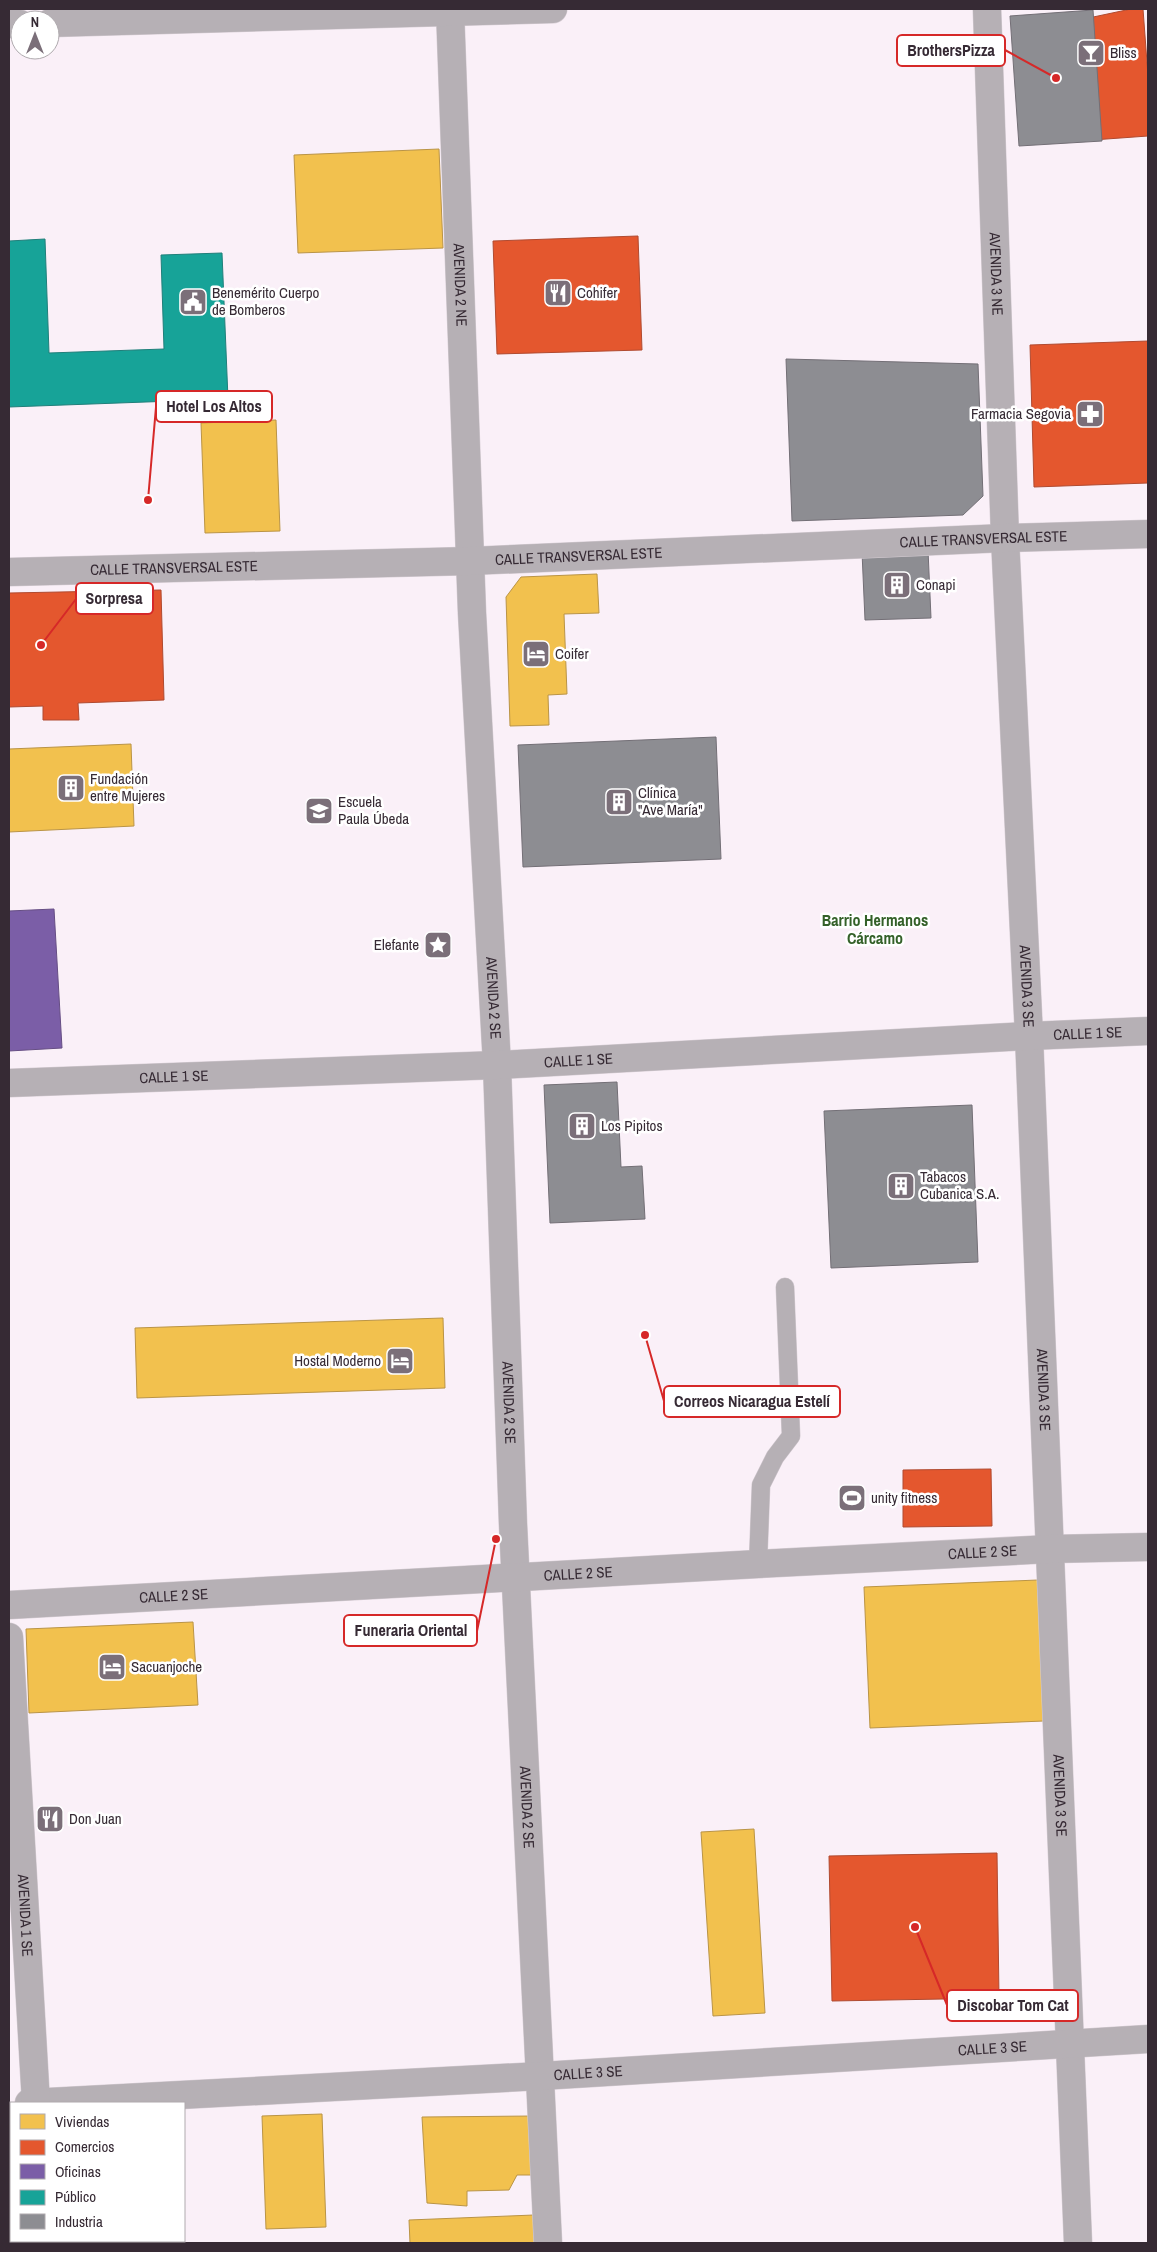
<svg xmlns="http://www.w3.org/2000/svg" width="1157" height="2252" font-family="'Archivo Narrow',sans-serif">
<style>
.homes{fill:#f2c14e;stroke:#ba9446}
.shops{fill:#e4572e;stroke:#b04a30}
.offices{fill:#7b5ea7;stroke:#664e84}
.public{fill:#17a398;stroke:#207f7a}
.industry{fill:#8d8d92;stroke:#736f76}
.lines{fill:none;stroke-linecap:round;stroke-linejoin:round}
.service-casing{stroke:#d6cdd4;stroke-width:19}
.minor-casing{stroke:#d6cdd4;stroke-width:29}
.tertiary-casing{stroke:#d6cdd4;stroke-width:29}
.service{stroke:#b6b0b5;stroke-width:18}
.minor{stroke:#b6b0b5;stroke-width:28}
.tertiary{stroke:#b6b0b5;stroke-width:28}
.labels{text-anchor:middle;stroke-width:5;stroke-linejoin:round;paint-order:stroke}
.poi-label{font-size:15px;fill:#362a34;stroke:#fff;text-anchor:start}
.street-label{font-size:15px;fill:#362a34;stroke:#fff}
.neighbourhood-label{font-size:16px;font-weight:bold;fill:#346129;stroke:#fff}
.leader{fill:none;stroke:#d62828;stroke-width:2}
.callout-dot{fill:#d62828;stroke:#fff;stroke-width:2}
.callout{fill:#fff;stroke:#d62828;stroke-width:2}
.callout-label{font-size:16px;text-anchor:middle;font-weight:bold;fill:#362a34}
</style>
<rect width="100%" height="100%" fill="#faf0f8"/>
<path class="homes" d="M439,149L443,248L298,253L294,155Z
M276,420L280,531L205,533L201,423Z
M597,574L599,613L564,614L567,694L548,695L549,725L510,726L506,597L521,577Z
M131,744L134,826L9,832V749Z
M443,1318L445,1388L137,1398L135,1328Z
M1038,1580L1044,1721L870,1728L864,1587Z
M193,1622L198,1705L29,1713L26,1629Z
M754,1829L765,2013L713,2016L701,1832Z
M322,2114L326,2227L266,2229L262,2116Z
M533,2116V2175H517L509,2190L467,2191V2206L427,2203L422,2117Z
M534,2215L536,2243H410L409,2220Z"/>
<path class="shops" d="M1131,9H1143L1148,76V136L1051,143L1032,30Z
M638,236L642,350L497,354L493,241Z
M1148,341V483L1034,487L1030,345Z
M161,590L164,700L78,703L79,720H43V706L9,707V593Z
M991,1469L992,1526L903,1527V1470Z
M997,1853L999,1998L832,2001L829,1856Z"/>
<path class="offices" d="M54,909L62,1048L9,1051V911Z"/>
<path class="public" d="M45,239L49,353L164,349L161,255L222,253L228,399L9,407V241Z"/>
<path class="industry" d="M1093,10L1102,141L1019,146L1010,16Z
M786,359L978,364L983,496L963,515L792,521Z
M928,550L931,618L865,620L862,552Z
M716,737L721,859L523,867L518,745Z
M617,1082L621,1167L642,1166L645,1219L550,1223L544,1085Z
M972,1105L978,1262L831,1268L824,1111Z"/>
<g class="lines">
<defs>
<path id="service" d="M758,1564L761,1485L775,1457L791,1436L785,1287"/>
<g id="minor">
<path id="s1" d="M450,9L472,613L497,1065L513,1524L548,2243"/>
<path id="s2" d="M987,9L1005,538L1029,1036L1078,2243"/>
<path d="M50,23L553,9"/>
<path d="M9,24H20"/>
<path id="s3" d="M9,572L470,561L1005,538L1148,534"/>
<path id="s4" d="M9,1083L497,1065L1029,1036L1148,1031"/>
<path id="s5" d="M9,1605L758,1564L1050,1549L1148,1547"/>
<path id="s6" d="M29,2103L541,2076L1148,2039"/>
</g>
<g id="tertiary">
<path id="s7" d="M9,1637L36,2103"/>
<path d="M42,2241V2243"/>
</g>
</defs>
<use href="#service" class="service-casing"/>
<use href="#minor" class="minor-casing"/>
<use href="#tertiary" class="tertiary-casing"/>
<use href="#service" class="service"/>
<use href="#minor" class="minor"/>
<use href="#tertiary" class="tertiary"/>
</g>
<defs>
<symbol id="bar-square" viewBox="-11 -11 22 22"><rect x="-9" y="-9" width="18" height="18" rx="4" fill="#7b6f79" stroke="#fff"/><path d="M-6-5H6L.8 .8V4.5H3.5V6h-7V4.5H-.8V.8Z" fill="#fff"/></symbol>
<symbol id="restaurant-square" viewBox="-11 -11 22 22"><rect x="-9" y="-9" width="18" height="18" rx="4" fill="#7b6f79" stroke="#fff"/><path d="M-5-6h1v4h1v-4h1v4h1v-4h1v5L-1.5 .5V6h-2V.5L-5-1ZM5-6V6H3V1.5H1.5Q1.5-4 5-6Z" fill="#fff"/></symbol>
<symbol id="civic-square" viewBox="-11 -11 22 22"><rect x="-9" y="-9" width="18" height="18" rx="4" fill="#7b6f79" stroke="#fff"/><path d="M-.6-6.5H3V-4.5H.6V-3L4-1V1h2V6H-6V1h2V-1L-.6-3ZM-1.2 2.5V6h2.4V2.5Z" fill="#fff"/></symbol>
<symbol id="pharmacy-square" viewBox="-11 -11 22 22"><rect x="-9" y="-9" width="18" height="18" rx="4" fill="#7b6f79" stroke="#fff"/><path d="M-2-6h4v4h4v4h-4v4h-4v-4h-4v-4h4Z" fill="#fff"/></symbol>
<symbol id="building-square" viewBox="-11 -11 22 22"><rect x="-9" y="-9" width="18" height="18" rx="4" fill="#7b6f79" stroke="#fff"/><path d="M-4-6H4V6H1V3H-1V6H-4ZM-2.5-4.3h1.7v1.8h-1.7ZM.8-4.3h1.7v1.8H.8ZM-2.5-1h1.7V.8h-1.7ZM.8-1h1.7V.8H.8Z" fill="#fff"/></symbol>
<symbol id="hotel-square" viewBox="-11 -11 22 22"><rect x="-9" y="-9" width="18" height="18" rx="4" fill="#7b6f79" stroke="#fff"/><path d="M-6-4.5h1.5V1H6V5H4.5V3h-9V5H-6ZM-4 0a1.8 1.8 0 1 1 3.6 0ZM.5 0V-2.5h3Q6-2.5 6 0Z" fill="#fff"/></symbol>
<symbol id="school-square" viewBox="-11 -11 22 22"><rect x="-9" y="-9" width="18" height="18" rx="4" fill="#7b6f79" stroke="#fff"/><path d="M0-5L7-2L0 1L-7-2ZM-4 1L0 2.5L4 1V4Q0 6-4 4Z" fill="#fff"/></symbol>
<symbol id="sight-square" viewBox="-11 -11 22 22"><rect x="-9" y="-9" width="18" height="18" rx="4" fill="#7b6f79" stroke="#fff"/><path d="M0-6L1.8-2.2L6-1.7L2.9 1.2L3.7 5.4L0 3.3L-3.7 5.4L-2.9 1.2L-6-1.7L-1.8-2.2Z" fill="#fff"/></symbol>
<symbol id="stadium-square" viewBox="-11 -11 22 22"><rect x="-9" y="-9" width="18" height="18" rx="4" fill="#7b6f79" stroke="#fff"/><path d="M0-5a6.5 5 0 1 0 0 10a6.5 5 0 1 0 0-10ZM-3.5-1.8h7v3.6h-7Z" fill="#fff"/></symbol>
</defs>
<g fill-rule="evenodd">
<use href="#bar-square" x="1075" y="37" width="32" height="32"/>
<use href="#restaurant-square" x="542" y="277" width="32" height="32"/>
<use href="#civic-square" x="177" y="286" width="32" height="32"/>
<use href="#pharmacy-square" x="1074" y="398" width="32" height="32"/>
<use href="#building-square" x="881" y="569" width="32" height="32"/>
<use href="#hotel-square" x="520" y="638" width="32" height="32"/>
<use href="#building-square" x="55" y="772" width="32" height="32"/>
<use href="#building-square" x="603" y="786" width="32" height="32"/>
<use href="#school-square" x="303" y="795" width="32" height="32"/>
<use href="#sight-square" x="422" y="929" width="32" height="32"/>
<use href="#building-square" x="566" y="1110" width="32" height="32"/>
<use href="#building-square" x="885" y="1170" width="32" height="32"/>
<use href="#hotel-square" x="384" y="1345" width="32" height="32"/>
<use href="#stadium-square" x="836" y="1482" width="32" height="32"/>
<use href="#hotel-square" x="96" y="1651" width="32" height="32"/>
<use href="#restaurant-square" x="34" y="1803" width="32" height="32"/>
</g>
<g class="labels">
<g class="poi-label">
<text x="1110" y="58">Bliss</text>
<text x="212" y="298">Benemérito Cuerpo<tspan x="212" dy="17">de Bomberos</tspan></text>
<text x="577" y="298">Cohifer</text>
<text x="1071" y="419" text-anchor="end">Farmacia Segovia</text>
<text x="916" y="590">Conapi</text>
<text x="555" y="659">Coifer</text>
<text x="90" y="784">Fundación<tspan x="90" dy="17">entre Mujeres</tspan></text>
<text x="638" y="798">Clínica<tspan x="638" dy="17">"Ave María"</tspan></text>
<text x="338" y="807">Escuela<tspan x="338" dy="17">Paula Úbeda</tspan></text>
<text x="419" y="950" text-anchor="end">Elefante</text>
<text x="601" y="1131">Los Pipitos</text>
<text x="920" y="1182">Tabacos<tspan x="920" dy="17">Cubanica S.A.</tspan></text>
<text x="381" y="1366" text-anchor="end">Hostal Moderno</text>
<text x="871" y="1503">unity fitness</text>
<text x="131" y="1672">Sacuanjoche</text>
<text x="69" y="1824">Don Juan</text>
</g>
<g class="street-label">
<text dy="5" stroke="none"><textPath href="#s2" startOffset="265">AVENIDA 3 NE</textPath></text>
<text dy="5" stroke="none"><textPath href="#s1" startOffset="276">AVENIDA 2 NE</textPath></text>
<text dy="5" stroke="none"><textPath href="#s3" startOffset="975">CALLE TRANSVERSAL ESTE</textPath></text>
<text dy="5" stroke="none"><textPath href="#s3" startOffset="570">CALLE TRANSVERSAL ESTE</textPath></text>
<text dy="5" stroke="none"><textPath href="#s3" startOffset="165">CALLE TRANSVERSAL ESTE</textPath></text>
<text dy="5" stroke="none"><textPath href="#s2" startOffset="978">AVENIDA 3 SE</textPath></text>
<text dy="5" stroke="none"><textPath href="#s1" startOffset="990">AVENIDA 2 SE</textPath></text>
<text dy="5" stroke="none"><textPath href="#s4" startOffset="1080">CALLE 1 SE</textPath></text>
<text dy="5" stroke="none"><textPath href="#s4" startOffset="570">CALLE 1 SE</textPath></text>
<text dy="5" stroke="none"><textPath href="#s4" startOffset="165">CALLE 1 SE</textPath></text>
<text dy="5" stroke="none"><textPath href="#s2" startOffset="1382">AVENIDA 3 SE</textPath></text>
<text dy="5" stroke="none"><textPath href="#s1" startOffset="1395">AVENIDA 2 SE</textPath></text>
<text dy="5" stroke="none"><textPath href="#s5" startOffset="975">CALLE 2 SE</textPath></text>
<text dy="5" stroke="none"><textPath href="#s5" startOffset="570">CALLE 2 SE</textPath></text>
<text dy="5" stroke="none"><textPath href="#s5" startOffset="165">CALLE 2 SE</textPath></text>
<text dy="5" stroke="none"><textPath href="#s2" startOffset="1788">AVENIDA 3 SE</textPath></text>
<text dy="5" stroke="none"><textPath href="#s1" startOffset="1800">AVENIDA 2 SE</textPath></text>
<text dy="5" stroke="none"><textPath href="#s7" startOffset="279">AVENIDA 1 SE</textPath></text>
<text dy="5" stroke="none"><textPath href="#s6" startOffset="965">CALLE 3 SE</textPath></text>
<text dy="5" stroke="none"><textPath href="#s6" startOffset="560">CALLE 3 SE</textPath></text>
</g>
<g class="neighbourhood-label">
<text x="875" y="926">Barrio Hermanos<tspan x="875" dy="18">Cárcamo</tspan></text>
</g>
</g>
<path class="leader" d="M1056 78L1005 50M148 500L156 407M41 645L76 599M645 1335L664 1401M496 1539L477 1631M915 1927L947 2005"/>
<g class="callout-dot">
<circle cx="1056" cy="78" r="5"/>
<circle cx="148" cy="500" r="5"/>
<circle cx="41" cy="645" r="5"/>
<circle cx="645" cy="1335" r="5"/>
<circle cx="496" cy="1539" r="5"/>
<circle cx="915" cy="1927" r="5"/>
</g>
<g class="callout">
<rect x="897" y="35" width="108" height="31" rx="5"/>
<rect x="156" y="391" width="116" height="31" rx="5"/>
<rect x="76" y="583" width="77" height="31" rx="5"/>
<rect x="664" y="1386" width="176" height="31" rx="5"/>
<rect x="344" y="1615" width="133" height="31" rx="5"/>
<rect x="947" y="1990" width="131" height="31" rx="5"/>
</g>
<g class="callout-label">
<text x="951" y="56">BrothersPizza</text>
<text x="214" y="412">Hotel Los Altos</text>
<text x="114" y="604">Sorpresa</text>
<text x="752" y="1407">Correos Nicaragua Estelí</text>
<text x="411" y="1636">Funeraria Oriental</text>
<text x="1013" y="2011">Discobar Tom Cat</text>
</g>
<rect width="1157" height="2252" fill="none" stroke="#362a34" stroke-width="20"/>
<rect x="10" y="2102" width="175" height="140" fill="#ffffff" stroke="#afaaae"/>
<rect x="20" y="2114" width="25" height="15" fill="#f2c14e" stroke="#afaaae"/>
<text x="55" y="2127" font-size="15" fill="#362a34">Viviendas</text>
<rect x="20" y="2140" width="25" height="15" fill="#e4572e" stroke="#afaaae"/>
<text x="55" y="2152" font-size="15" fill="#362a34">Comercios</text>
<rect x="20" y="2164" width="25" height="15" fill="#7b5ea7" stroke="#afaaae"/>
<text x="55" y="2177" font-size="15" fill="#362a34">Oficinas</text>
<rect x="20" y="2190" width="25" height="15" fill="#17a398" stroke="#afaaae"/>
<text x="55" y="2202" font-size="15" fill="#362a34">Público</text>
<rect x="20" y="2214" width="25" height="15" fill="#8d8d92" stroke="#afaaae"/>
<text x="55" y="2227" font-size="15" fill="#362a34">Industria</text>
<g transform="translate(35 35)"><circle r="24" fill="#ffffff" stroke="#afaaae"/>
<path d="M0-4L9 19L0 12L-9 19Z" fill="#7b6f79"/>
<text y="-8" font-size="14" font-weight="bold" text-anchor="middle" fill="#362a34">N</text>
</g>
</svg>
